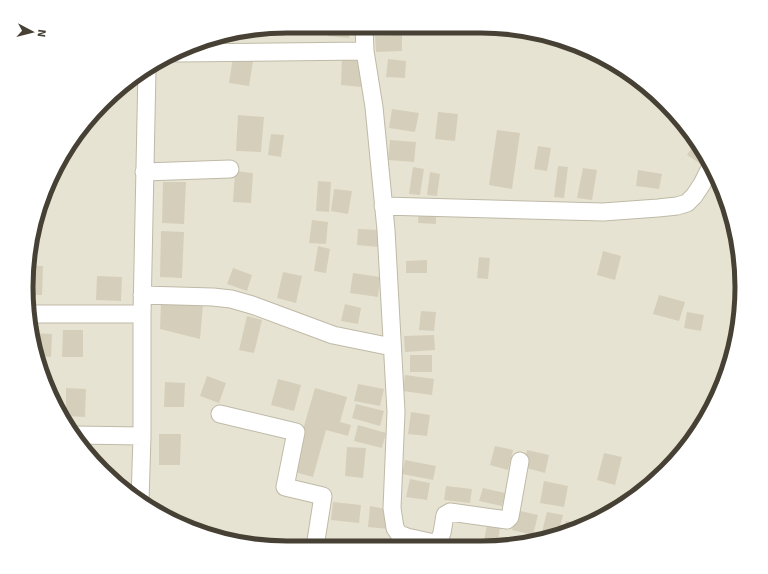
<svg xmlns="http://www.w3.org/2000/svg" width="768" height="574" font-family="Signika,sans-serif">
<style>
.residential{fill:#e7e3d2}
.building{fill:#d5ceba}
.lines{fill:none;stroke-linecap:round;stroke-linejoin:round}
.minor-casing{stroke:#bfbaa7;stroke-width:19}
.minor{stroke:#fff;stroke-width:17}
.rim{fill:none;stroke:#464134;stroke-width:5}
</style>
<rect width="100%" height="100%" fill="#f3f1e5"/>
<path class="residential" d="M287,26L498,27L548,35L626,70L688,128L715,172L733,220L741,270L740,321L728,371L707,418L677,459L640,494L581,528L515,546L270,547L219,539L157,513L115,483L80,446L40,371L27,304L31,236L53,171L91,115L156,61L219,35Z"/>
<path class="building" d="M288,26H308V33L287,32Z
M328,26H350L349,38L328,36Z
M402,35V51L376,52L375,36Z
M233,57L253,61L249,86L229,83Z
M342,57L363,58L361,87L341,85Z
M388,59L406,61L405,78L386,77Z
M392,109L419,113L415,132L389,128Z
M438,112L458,114L455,141L435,139Z
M238,115L264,117L261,152L236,151Z
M497,130L520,133L512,189L489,185Z
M271,134L284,135L281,157L268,155Z
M390,140L416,142L414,162L388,160Z
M696,141L706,156L701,164L687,155Z
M538,146L551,148L547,171L534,169Z
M558,166L568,167L564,198L554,197Z
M413,167L424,169L420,195L409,194Z
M583,168L597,170L592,200L577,198Z
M638,170L662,174L659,189L636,186Z
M235,171L253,173L251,203L233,202Z
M430,172L440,174L437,196L427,195Z
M318,181L331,182L329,212L316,211Z
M163,182H186L184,224L162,223Z
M334,189L352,191L348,214L331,211Z
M419,206L436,207V224L418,223Z
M312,220L328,222L326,244L309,243Z
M358,229L380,230L379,247L357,245Z
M161,231L184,232L182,278L160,277Z
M318,246L330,249L326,273L314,271Z
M603,251L621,256L615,280L597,275Z
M479,257L490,258L488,279L477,278Z
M427,260V273H406V261Z
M29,266H43L42,295H27Z
M233,268L252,275L247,291L227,284Z
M283,272L302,276L296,303L277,298Z
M353,273L380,277L378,297L350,293Z
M97,276L122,277L121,301L96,300Z
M659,295L685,302L679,321L653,314Z
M161,303L203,304L200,339L160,329Z
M345,304L361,308L358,324L341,321Z
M421,311L436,312L434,331L419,330Z
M687,312L704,315L701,331L684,328Z
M740,315V321L735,340L731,338Z
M247,316L262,320L254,353L239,350Z
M63,330H83V357H62Z
M32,333L52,334L51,357L37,356Z
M434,335L435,350L405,352L404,336Z
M410,355H432V372H410Z
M405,375L434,379L432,395L403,391Z
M207,376L226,383L219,403L200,396Z
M278,379L301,385L294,411L271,405Z
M165,382L185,383L184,407H164Z
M358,384L384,389L380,406L354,401Z
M66,388L86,389L85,417L66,416Z
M315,388L347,397L340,422L351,425L348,436L326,430L313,477L291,471Z
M356,404L384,411L380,426L352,418Z
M411,412L430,415L427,436L408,434Z
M358,425L386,433L382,448L354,441Z
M159,434H181L180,465H159Z
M495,446L513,450L508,470L490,465Z
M347,447L366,448L363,478L345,476Z
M527,450L549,455L545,473L523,467Z
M604,453L622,457L615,485L597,480Z
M405,460L436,466L433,480L402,474Z
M410,479L430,483L427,500L406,497Z
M544,481L568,486L564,507L540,503Z
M446,486L472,489L470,503L444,500Z
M483,488L505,493L502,506L479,501Z
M333,502L361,505L359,523L331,520Z
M370,506L386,509L389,529L368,527Z
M516,510L538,515L533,535L512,530Z
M547,512L563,515L558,534L547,537L541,536Z
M566,521L585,526L581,528L563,533Z
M487,525L500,528L497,546H483Z"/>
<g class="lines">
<defs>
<path id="minor" d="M364,26L365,51L374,107L386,230L396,412L392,508L395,528L399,534L407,537L434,543L439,540L442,533L445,515L450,512L507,520L510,517L520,461
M177,53L365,51
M144,172L230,169
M383,206L603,212L658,208L677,206L687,203L694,196L702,184L711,166
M142,295L213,297L231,299L252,305L333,335L392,347
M29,314H142
M220,414L296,432L285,487L323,496L315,547
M74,435L142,436
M140,501L142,436V314L147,69"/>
</defs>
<use href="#minor" class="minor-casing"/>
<use href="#minor" class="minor"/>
</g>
<path d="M0 0H768V574H0ZM287 33H481A254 254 0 0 1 735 287V287A254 254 0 0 1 481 541H287A254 254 0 0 1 33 287V287A254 254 0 0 1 287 33Z" fill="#fff" fill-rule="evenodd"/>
<path class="rim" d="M287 33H481A254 254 0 0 1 735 287V287A254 254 0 0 1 481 541H287A254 254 0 0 1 33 287V287A254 254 0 0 1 287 33Z"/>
<g transform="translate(32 32) rotate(97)" stroke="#ffffff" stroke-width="3" paint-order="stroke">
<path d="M0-3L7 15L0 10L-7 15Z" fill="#464134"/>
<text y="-6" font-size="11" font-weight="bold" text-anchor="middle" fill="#464134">N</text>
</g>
</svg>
